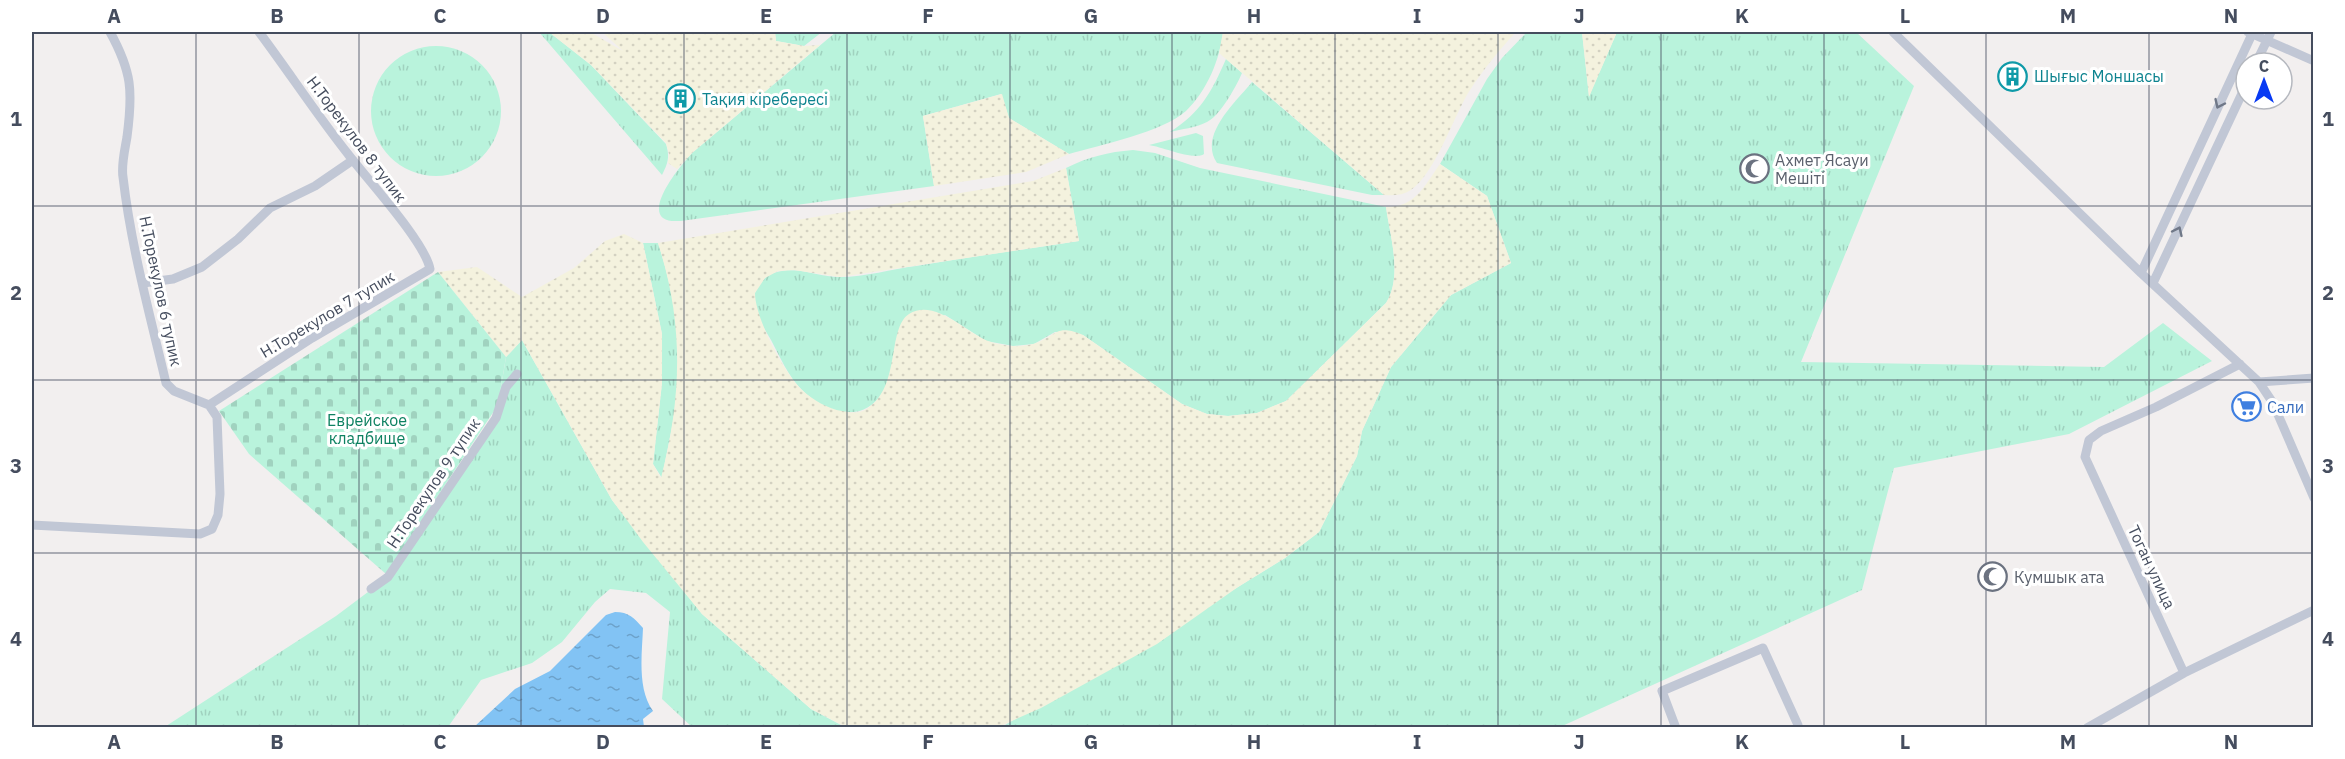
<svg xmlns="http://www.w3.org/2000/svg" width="2345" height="759" font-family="'IBM Plex Sans',sans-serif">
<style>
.grass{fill:url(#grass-tufts)}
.sand{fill:url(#sand-dots)}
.cemetery{fill:url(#cemetery-stones)}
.water{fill:url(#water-ripples)}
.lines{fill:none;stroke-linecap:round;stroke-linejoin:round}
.minor{stroke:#c1c7d5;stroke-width:9}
.oneway{stroke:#707888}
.grid{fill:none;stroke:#454d5e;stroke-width:1.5;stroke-opacity:0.55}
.labels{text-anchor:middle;stroke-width:6;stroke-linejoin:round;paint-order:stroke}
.culture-label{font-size:16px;fill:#0d838f;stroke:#fff;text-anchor:start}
.street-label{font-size:16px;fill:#454d5e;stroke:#fff}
.worship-label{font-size:16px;fill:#5b616d;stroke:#fff;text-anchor:start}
.shop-label{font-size:16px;fill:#366cbe;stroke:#fff;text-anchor:start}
.park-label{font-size:16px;fill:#0e8161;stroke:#fff}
.neatline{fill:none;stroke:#454d5e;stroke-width:2}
.grid-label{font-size:20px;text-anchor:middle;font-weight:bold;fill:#454d5e}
</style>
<defs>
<pattern id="grass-tufts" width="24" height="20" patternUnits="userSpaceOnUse" patternTransform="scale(1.5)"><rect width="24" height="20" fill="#b9f3dc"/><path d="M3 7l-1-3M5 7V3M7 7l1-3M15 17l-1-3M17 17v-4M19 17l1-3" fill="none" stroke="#a0d2bf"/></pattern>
<pattern id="sand-dots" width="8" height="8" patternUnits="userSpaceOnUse" patternTransform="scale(1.5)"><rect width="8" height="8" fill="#f4f2de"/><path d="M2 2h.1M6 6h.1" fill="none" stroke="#d3d1c1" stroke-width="1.8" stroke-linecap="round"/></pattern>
<pattern id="cemetery-stones" width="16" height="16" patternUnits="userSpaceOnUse" patternTransform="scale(1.5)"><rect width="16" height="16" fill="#b9f3dc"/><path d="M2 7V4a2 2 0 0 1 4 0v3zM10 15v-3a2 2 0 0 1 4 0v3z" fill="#a0d2bf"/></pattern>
<pattern id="water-ripples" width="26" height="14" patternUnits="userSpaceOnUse" patternTransform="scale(1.5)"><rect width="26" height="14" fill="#82c3f4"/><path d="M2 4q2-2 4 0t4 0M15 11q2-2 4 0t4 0" fill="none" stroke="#6ca1c9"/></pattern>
</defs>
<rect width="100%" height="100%" fill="#f2efef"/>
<path class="grass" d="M539,32H549L591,65L666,144C670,157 668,163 662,175Z
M775,32H822L804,46L776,41Z
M836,32H1223C1220,59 1207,91 1186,111C1163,132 1100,145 1069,154L1009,118L1001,94L923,116L934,186L681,221C675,221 668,222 663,218C647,205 683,163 692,153Z
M1527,32H1582L1589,96L1617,32H1856L1914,86L1801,362L2104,367L2163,323L2212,361L2069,434L1894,468L1862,590L1560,727L996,728L1005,725L1238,587L1285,558L1319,532L1357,456L1362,431L1391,367L1451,295L1511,263L1487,196L1440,164L1487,79L1502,58Z
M371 111a65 65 0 1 1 130 0a65 65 0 1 1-130 0Z
M1226,59L1242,73C1236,87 1220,116 1207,122C1195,128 1182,129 1170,132C1201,112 1211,93 1226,59Z
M1252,82L1384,195H1372L1217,163C1198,135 1236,102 1252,82Z
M1196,133L1203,136L1204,154C1194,161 1163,147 1149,145Z
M1133,150L1155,153L1200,168L1386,207C1390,236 1403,276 1386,303L1286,401L1257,413L1228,416L1207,414L1182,404L1083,335L1055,332L1034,344L1013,346L986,341L945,315L896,340C894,357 893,377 883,392C863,425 825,413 802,390C788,376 780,357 771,340C763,327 752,309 755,293C758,283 767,274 777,272C798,266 819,277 840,277C865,277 892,269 916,266C971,257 1025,249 1079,241L1066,168C1088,157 1108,152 1133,150Z
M643,243H658C673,289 682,339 678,388C675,418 667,449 662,478L653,464L662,383V334Z
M522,340L612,500L702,614L811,709L841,725L875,727H692L662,699L670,612L646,593L610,589L595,602L562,642L532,663L481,680L448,727L163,728L336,616L388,577L496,418L506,357Z"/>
<path class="sand" d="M549,32H590L623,51L602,32H775L776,41L804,46L820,45L692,153L677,169L668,163L669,154L666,143L591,65Z
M1223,32H1516C1500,49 1483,70 1470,90C1453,117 1436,172 1411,190C1403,195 1394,196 1384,195L1219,53Z
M1582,32H1617L1589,97Z
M1002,94L1009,118L1069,154L1026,172L934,186L923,116Z
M1440,164L1487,196L1511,263L1451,295L1391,367L1362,431L1357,456L1319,532L1285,558L1238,587L1157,644L1041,708L996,728H875L842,725L811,709L702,614L643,542L612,500L522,340L506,357L438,272L477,267L522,297L574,268L605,241L624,234L643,243L662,334V383L653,464L661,478C682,397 684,323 658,243L1033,181L1066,168L1079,241L840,277L794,270L778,271L765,278L755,293C755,318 784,373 802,390C813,400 828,409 842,411C852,413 860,414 868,408C901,386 887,328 909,314C935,298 966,333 988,341C1002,346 1018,348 1033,344C1057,337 1054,323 1083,335L1182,404L1207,414L1228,416L1257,413L1286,401L1386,303C1403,276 1390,236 1386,207C1416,207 1424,186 1440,164Z"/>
<path class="cemetery" d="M438,272L506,357L498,405L386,574L249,454L219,411Z"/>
<path class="water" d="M615,612C629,612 634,618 643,628C642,654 637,689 653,711L643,719L644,727H474L515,689L550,671L606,615Z"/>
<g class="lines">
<path class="minor" d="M1893,32L2141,273L2259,382L2273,403L2314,498
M2248,32L2314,61
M2256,63L2271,32
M2141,273L2253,32
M143,283L173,279L202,267L238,239L270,208L315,186L353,160
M2153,283L2246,85
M2259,382L2314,378
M209,405L312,338L430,269C425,242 367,179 348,154C317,115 289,72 259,32
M32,525L200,534L212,529L218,515L220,494L217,417L209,405L174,391L166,383C150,315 131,247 123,177C121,165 125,149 127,137C133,91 132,72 110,32
M371,589L388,577L496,418L506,387L517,374
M2184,673L2314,610
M1676,728L1662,691L1763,648L1798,725
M2087,728L2184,673L2085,457L2089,440L2101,431L2156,407L2240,364"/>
</g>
<defs><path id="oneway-chevron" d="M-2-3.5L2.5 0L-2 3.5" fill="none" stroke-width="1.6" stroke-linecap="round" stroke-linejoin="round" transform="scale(1.5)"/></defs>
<g class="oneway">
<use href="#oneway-chevron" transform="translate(2219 104) rotate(115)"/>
<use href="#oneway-chevron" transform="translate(2178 231) rotate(-65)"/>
</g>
<path class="grid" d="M196,32V728M359,32V728M521,32V728M684,32V728M847,32V728M1010,32V728M1172,32V728M1335,32V728M1498,32V728M1661,32V728M1824,32V728M1986,32V728M2149,32V728M32,206H2314M32,380H2314M32,553H2314"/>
<defs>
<symbol id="building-ring" viewBox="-11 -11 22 22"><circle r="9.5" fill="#fff" stroke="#0f9aa8" stroke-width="1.5"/><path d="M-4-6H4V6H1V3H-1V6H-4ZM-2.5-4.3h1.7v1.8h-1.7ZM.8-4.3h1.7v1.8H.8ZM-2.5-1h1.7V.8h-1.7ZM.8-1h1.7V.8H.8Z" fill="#0f9aa8"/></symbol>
<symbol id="mosque-ring" viewBox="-11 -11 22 22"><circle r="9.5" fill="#fff" stroke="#6b7280" stroke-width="1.5"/><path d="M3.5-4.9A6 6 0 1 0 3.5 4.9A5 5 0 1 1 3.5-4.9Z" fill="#6b7280"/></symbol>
<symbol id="supermarket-ring" viewBox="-11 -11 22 22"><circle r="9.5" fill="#fff" stroke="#3f7fe0" stroke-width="1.5"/><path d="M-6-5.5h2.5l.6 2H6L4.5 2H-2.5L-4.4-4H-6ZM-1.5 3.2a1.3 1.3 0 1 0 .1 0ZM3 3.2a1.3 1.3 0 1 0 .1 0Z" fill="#3f7fe0"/></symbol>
</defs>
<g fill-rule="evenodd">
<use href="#building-ring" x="1996" y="60" width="33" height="33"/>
<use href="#building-ring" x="664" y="82" width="33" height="33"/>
<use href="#mosque-ring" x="1738" y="152" width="33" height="33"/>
<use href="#supermarket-ring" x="2230" y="390" width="33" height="33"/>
<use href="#mosque-ring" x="1976" y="560" width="33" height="33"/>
</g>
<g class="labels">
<g class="culture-label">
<text x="2034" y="82">Шығыс Моншасы</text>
<text x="702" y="105">Тақия кіребересі</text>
</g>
<g class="street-label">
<text transform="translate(357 139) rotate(53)" y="6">Н.Торекулов 8 тупик</text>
<text transform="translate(161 291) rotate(78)" y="6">Н.Торекулов 6 тупик</text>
<text transform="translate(327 314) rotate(-31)" y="6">Н.Торекулов 7 тупик</text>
<text transform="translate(433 483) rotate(-56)" y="6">Н.Торекулов 9 тупик</text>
<text transform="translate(2152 567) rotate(65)" y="6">Тоган улица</text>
</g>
<g class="worship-label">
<text x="1775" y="166">Ахмет Ясауи<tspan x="1775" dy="18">Мешіті</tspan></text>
<text x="2014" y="583">Кумшык ата</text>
</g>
<g class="shop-label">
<text x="2267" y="413">Сали</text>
</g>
<g class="park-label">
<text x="367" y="426">Еврейское<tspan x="367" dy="18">кладбище</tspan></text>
</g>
</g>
<rect width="2345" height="759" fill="none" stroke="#ffffff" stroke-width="66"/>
<g transform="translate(2264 81)"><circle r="28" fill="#ffffff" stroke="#b5b8bf" stroke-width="1.5"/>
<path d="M0-4.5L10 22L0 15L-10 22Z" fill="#083af3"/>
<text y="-9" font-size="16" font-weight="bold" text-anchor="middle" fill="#454d5e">С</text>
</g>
<rect x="33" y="33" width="2279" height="693" class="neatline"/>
<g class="grid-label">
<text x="114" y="23">A</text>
<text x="277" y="23">B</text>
<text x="440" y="23">C</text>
<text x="603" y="23">D</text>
<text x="766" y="23">E</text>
<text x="928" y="23">F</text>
<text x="1091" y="23">G</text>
<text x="1254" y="23">H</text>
<text x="1417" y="23">I</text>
<text x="1579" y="23">J</text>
<text x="1742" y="23">K</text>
<text x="1905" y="23">L</text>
<text x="2068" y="23">M</text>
<text x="2231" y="23">N</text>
<text x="16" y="126">1</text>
<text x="2328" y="126">1</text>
<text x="16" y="300">2</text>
<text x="2328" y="300">2</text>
<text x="16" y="473">3</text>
<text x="2328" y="473">3</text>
<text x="16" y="646">4</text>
<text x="2328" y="646">4</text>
<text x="114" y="749">A</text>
<text x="277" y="749">B</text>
<text x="440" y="749">C</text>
<text x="603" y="749">D</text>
<text x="766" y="749">E</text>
<text x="928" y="749">F</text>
<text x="1091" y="749">G</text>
<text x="1254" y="749">H</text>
<text x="1417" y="749">I</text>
<text x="1579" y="749">J</text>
<text x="1742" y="749">K</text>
<text x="1905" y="749">L</text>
<text x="2068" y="749">M</text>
<text x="2231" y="749">N</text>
</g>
</svg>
